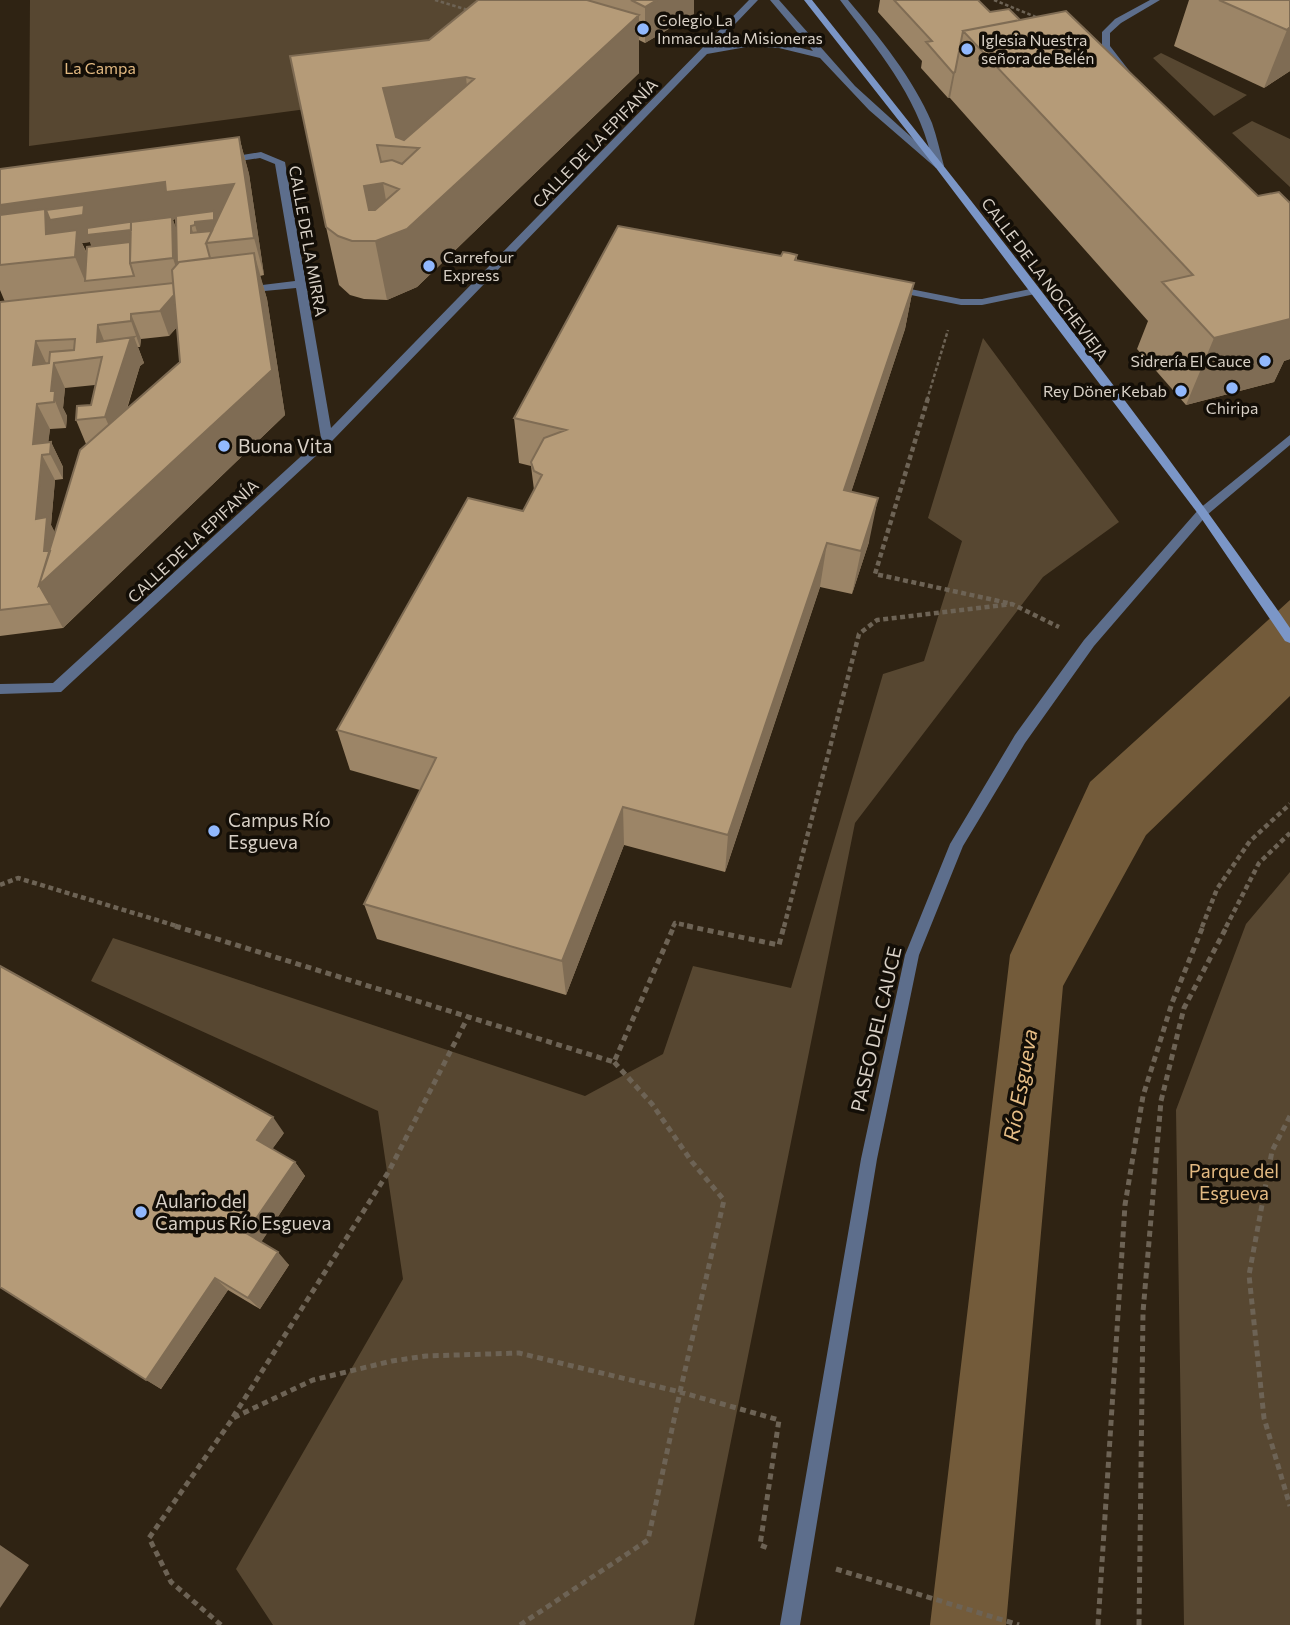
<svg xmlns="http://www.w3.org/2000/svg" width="1290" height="1625" font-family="Commissioner,sans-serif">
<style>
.green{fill:#574731}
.water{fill:#735b3a}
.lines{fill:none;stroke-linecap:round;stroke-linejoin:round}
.path-far2{stroke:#6d6355;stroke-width:2.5;stroke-dasharray:3.5 2.5;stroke-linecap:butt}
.path-far1{stroke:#6d6355;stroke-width:4.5;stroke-dasharray:5 3.5;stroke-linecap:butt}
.path{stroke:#6d6355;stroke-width:5;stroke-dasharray:6 4.5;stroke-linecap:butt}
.service{fill:#5d6e8c;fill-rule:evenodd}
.minor{fill:#5d6e8c;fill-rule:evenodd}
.secondary{fill:#7b96c7;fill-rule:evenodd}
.wall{fill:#9c8567;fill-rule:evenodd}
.shaded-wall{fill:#7f6c54}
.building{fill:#b59b78;stroke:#7f6c54;stroke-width:2;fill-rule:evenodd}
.poi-dot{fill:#91b8fd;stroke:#130e07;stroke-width:2.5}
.labels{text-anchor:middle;stroke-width:7;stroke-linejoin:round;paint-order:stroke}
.far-poi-label{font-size:16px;fill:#d8d0c6;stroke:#130e07;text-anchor:start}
.far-park-label{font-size:16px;fill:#e2b981;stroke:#130e07}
.far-street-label{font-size:16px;fill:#d8d0c6;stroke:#130e07}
.poi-label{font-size:19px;fill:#d8d0c6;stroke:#130e07;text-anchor:start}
.street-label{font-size:19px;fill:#d8d0c6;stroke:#130e07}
.park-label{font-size:19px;fill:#e2b981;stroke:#130e07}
.water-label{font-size:21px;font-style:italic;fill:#e7be86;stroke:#130e07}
</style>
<rect width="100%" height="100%" fill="#2f2313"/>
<path class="green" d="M30,0H541L434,92L29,146Z
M1161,53L1247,95L1214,116L1153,58Z
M1252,121L1290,139V187L1232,133Z
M983,338L1119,522L1043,577L855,823L694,1625H273L236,1569L403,1279L378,1111L91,981L113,938L585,1096L663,1054L693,966L791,988L883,674L924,661L962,541L928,518Z
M1290,872V1625H1184L1176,1110L1246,924Z"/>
<path class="water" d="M1290,600V696L1146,835L1063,986L1006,1625H930L1010,955L1090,782Z"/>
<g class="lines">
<path class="path-far2" d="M435,0L471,11
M994,0L1041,19
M927,400L948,330"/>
<path class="path-far1" d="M928,398L875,574L1008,603
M0,885L18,878L180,927
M673,927L675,923L695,927
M784,927L859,634L877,620L1012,604L1059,627
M1202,927L1217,889L1250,841L1290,804
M1226,927L1259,863L1290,833"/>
<path class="path" d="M175,926L614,1062L674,926
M687,926L779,945L784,926
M1290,1116L1272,1151L1249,1275L1264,1418L1290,1506
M233,1417L389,1171L469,1015
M836,1569L1019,1625
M221,1625L171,1582L149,1538L233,1418L313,1380L392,1361L426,1356L519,1353L680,1392L724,1200L692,1162L652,1104L614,1062
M520,1625L648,1540L680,1392L779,1420L760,1545L768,1548
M1098,1625L1125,1205L1143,1096L1172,1003L1203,926
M1139,1625L1143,1312L1161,1101L1184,1008L1227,926"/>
<path class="service" d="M895,286L961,299H982L1035,288L1040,291L1035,294L982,305H961L891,291L890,289Z"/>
<path class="minor" d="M749,0H758L712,48C746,36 779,42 813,51L770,0H779L855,86L931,155C916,94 877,49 840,0H848C880,38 913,78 932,123C937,137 940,152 944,166L942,168H936L869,110L820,58L779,48L752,46L707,54L331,442L61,692L0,694V684L53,683L321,438L296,288L245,293L240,290L245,287L295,281L275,164L260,158L227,163L224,162V158L261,152L285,162L331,428Z
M1150,0H1160L1121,23L1110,33V46L1131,73L1124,75L1102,46V32L1115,19Z
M1290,435V445L1207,515L1094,646L1025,743L963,846L919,955L877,1159L800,1625H780L861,1159L905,955L950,844L1015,735L1084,640L1199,509Z"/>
<path class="secondary" d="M804,0H812C976,206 1140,412 1290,628V643L1285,641L1199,515L936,168Z"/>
</g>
<path class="wall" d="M478,0H694V14L645,43L639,40V73L417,287L387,300L364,299L350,295L339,285L326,227L429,40Z
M880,0H978L990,12L1020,20L1258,196L1290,203V359L1284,361L1274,382L1186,405L1137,349L1148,321L950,98H948L921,68L922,61L878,12Z
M1189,0H1290V71L1264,88L1174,46Z
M239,137L249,174L264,275L260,276L267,299L285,415L63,628L0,636V302H5L0,290V169ZM175,219L176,224L177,231L173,220ZM90,242L92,246L87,253L82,243ZM177,327L180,362L127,409L140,366L144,363L138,347H140L141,339L169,336ZM95,385L91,405L76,420L86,444L55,533L51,525L55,480L63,479V467L51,442H48L50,429L66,428L67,416L63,408L65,388Z
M797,255V260L914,283L905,329L851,492L869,542L852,594L820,587L725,872L624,845L566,995L377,939L364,904L420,790L350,770L337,730L523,511L534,490L531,466L519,463L514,418L781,256Z
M284,1133L272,1149L295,1162L305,1176L261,1242L289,1265L260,1309L228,1290L161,1389L0,1287Z"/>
<path class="shaded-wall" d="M657,0H694V14L645,43V7Z
M639,15V73L417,287L387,300L364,186L383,183L392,235Z
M1290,27V71L1264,88L1287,30Z
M955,72L950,98H948L953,73Z
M466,77L472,135L393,146L383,88Z
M239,137L249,174L264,275L254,238Z
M165,182L234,184L218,233L199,239L195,225L191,226L195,239L178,229L175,219L173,220L181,243L177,271L173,258L140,243L92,249L90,242L82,243L92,267L85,281L75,257L0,225V205Z
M254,253L267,299L285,415L63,628L39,585L44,551L36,519L33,444L37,404L50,429L47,454L42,455L55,480L51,525L60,542Z
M185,282L194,308L169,336L160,311Z
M914,283L905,329L837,535L844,490Z
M1290,301V359L1284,361L1274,382L1186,405L1214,338Z
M131,314L141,339L140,347L131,321Z
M98,325L108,351L97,342Z
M134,337L144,363L140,366L116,442L105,417L130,340Z
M36,341L48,367L33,365Z
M54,363L65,388L63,408L67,416L66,428L51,391Z
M51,442L63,467V479L50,454Z
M878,498L869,542L852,594L861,551Z
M827,543L820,587L725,872L728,835Z
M623,807L624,845L566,995L562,961Z
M273,1117L284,1133L268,1155L257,1140Z
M295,1162L305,1176L258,1247L246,1233Z
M278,1252L289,1265L260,1309L248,1298Z
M215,1278L228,1290L161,1389L146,1380Z
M0,1545L29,1565L0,1608Z"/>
<path class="building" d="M478,0H587L639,15L407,229L376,241H352L338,236L326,227L290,56L429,40ZM466,77L474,79L404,140L396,137L383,88ZM377,145L419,148L402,164L392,160L381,162ZM383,183L399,189L375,210H369L364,186Z
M631,0H657L645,7Z
M894,0H978L990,12L1009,9L1020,20L963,31L955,72L953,73L926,42L932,41Z
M1219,0H1290V27L1287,30Z
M1066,11L1258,196L1279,192L1290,203V319L1214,338L1162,282L1193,275L963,31Z
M239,137L254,238L206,243L234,184L166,192L165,182L0,205V169Z
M84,205L83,215L50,220L46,210Z
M45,209L46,234L77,230L75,257L0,265V215Z
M214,211V220L195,222V225L191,226V233L212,231L206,243L210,258L179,262L177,264L176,216Z
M172,217L173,258L130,263L131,222Z
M136,221L131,222V230L87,235V228Z
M618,226L781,256L783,252L789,253L797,255L795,260L914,283L844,490L878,498L861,551L827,543L728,835L623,807L562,961L364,904L436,758L337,730L468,498L523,511L542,475L534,471L531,462L544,438L566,430L514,418Z
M130,242V263L134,276L85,281L87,247Z
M254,253L272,370L39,585L80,450L180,362L172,270L179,262Z
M173,283L174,295L160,311L131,314V321L98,325L97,342L134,337L130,340L105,417L76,420L77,406L91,405L102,357L54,363L51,391H55L54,402L37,404L33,444L51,442L50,454L42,455L36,519L47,517L44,551H50L39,585L50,604L0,610V302ZM75,339L74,350L50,352L49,363L33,365L36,341Z
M0,966L273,1117L257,1140L295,1162L246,1233L278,1252L248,1298L215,1278L146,1380L0,1287Z"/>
<g class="poi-dot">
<circle cx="643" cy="29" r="7"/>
<circle cx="967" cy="49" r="7"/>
<circle cx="429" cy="266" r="7"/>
<circle cx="1265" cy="361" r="7"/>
<circle cx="1232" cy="388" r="7"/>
<circle cx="1181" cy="391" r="7"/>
<circle cx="224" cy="446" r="7"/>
<circle cx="214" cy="831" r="7"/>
<circle cx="141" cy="1212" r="7"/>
</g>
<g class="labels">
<g class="far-poi-label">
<text x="657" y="26">Colegio La<tspan x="657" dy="18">Inmaculada Misioneras</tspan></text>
<text x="981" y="46">Iglesia Nuestra<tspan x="981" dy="18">señora de Belén</tspan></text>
<text x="443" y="263">Carrefour<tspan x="443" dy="18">Express</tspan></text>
<text x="1251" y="367" text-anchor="end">Sidrería El Cauce</text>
<text x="1167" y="397" text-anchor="end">Rey Döner Kebab</text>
<text x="1232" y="414" text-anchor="middle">Chiripa</text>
</g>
<g class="far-park-label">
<text x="100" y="74">La Campa</text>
</g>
<g class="far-street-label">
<text transform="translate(595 143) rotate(-46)" y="6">CALLE DE LA EPIFANÍA</text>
<text transform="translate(308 241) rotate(80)" y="6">CALLE DE LA MIRRA</text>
<text transform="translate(1045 279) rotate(53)" y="6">CALLE DE LA NOCHEVIEJA</text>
<text transform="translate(193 541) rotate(-43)" y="6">CALLE DE LA EPIFANÍA</text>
</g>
<g class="poi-label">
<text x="238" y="453">Buona Vita</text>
<text x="228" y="827">Campus Río<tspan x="228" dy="22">Esgueva</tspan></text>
<text x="155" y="1208">Aulario del<tspan x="155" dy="22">Campus Río Esgueva</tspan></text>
</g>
<g class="street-label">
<text transform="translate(876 1029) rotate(-77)" y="7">PASEO DEL CAUCE</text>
</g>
<g class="park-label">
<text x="1234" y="1178">Parque del<tspan x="1234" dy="22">Esgueva</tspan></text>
</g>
<g class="water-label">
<text transform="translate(1021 1085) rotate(-80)" y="7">Río Esgueva</text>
</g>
</g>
</svg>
